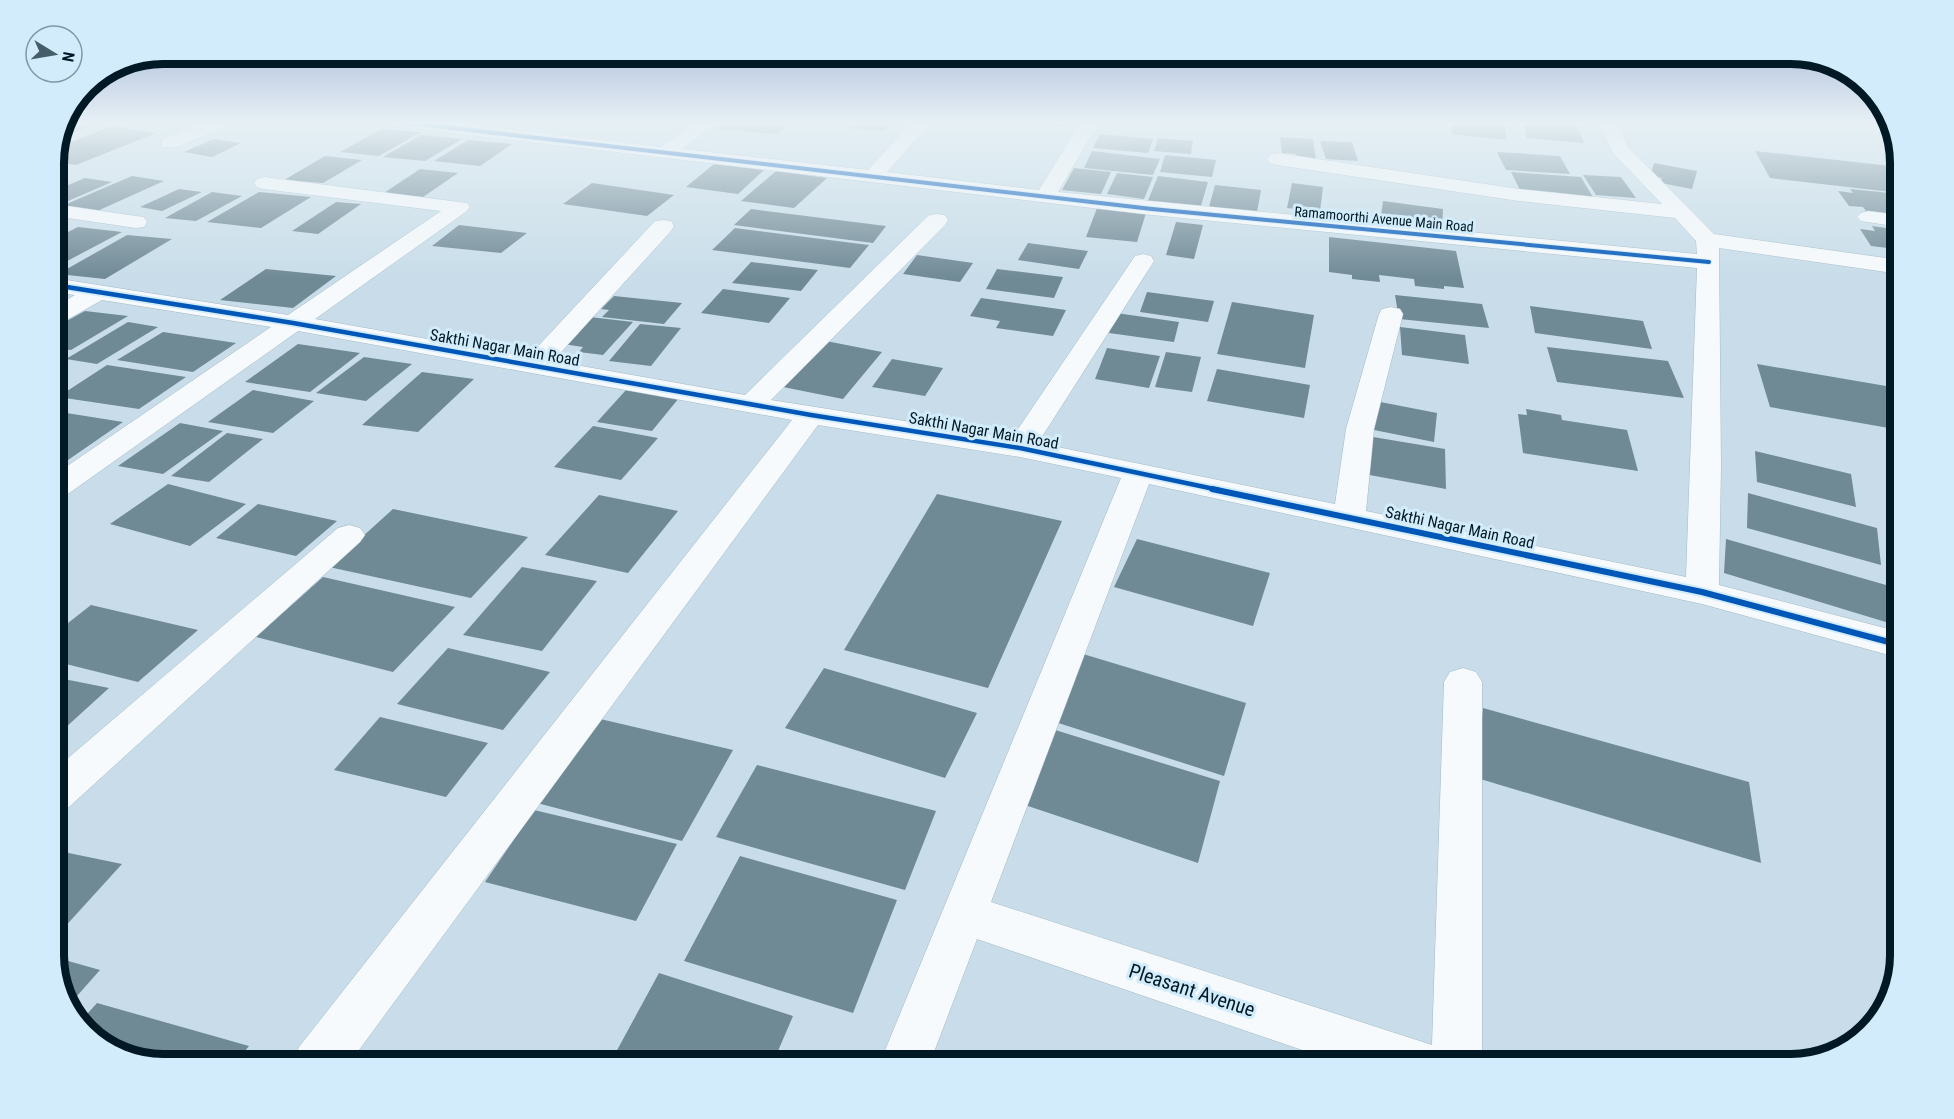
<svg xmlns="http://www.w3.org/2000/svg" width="1954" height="1119" font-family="'Roboto Condensed',sans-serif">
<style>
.building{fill:#6f8995}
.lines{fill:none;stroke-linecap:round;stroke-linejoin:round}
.minor-casing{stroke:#a3bac6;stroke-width:1}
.minor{fill:#f7fafc;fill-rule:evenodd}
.cycleway-far2-casing{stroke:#d3ecfb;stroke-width:6}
.cycleway-far1-casing{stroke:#d3ecfb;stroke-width:8}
.cycleway-casing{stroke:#d3ecfb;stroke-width:10}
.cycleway-far2{stroke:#0057b8;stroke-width:4}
.cycleway-far1{stroke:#0057b8;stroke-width:4.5}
.cycleway{stroke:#0057b8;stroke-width:6}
.labels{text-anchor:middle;stroke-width:6;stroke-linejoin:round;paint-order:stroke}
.far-street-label{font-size:14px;fill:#001925;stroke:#d3ecfb}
.street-label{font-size:16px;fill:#001925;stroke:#d3ecfb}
.near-street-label{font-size:20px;fill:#001925;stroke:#d3ecfb}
.rim{fill:none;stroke:#001925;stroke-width:8}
</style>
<rect width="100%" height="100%" fill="#c8dde9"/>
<path class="building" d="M724,122H790L777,134L717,129Z
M853,122H890L884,131L849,128Z
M1034,122H1069L1066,127Z
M1453,122H1505L1506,140L1452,134Z
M1523,122H1576L1584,143L1527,138Z
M69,124L88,127L63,136Z
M112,126L156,133L76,165L54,162L59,147Z
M382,129L421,132L379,156L340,152Z
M1100,134L1153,139L1148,153L1093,148Z
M421,135L462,139L425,161L383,157Z
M1280,137L1313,139L1316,159L1296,158V154L1282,153Z
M1158,138L1193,141L1191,154L1154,151Z
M214,139L241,143L212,157L184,152Z
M468,140L512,144L480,166L434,161Z
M1320,141L1352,142L1358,161L1326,159Z
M1092,151L1160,159L1153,175L1084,168Z
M1755,151L1900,167V193L1770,178Z
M1497,152L1560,156L1570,174L1506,170Z
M1165,155L1216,160L1212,177L1160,172Z
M325,156L362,160L323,183L284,180Z
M1654,163L1697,171L1692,189L1661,183L1662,178L1650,176Z
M714,164L764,170L738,194L686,187Z
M1074,168L1111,172L1101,194L1062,190Z
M420,169L458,173L423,197L384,193Z
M776,171L827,178L794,208L741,201Z
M1511,172L1581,177L1594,199L1522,194Z
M1117,173L1153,177L1144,199L1107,194Z
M1583,175L1621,177L1636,198L1596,195Z
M132,176L164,181L95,212L62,206Z
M1158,176L1208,182L1200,209L1147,203Z
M85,178L112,182L54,207V191Z
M592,183L674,195L647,216L563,204Z
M1292,183L1323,187L1320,211L1287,208Z
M1215,185L1261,190L1257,212L1209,207Z
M179,189L202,192L162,211L140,207Z
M1850,189L1900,194V219L1869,215L1863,207L1849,206L1838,191L1853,193Z
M212,192L242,196L196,221L165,218Z
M259,192L311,197L261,228L207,222Z
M1383,201L1443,209L1442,230L1380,222Z
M336,202L361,204L318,234L292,231Z
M1097,208L1146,213L1137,242L1086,237Z
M751,209L886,226L873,243L734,225Z
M1176,222L1203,225L1194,259L1166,255Z
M459,225L527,233L501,253L432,246Z
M1872,226L1900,230V257L1893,256L1888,248L1871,246L1860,229L1875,231Z
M78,227L122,232L54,268V239Z
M735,228L869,245L850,268L712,250Z
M127,235L172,239L105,279L58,274Z
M1329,237L1456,251L1464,288L1444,286V289L1415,286L1414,279L1379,275L1380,282L1352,279V275L1329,272Z
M1028,243L1088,251L1079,269L1018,260Z
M917,255L973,263L960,282L903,274Z
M751,262L818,270L801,291L732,283Z
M266,269L336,276L293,308L220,300Z
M997,269L1063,277L1054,298L986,289Z
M723,289L790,298L769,323L701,313Z
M1147,292L1214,301L1208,322L1140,312Z
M1395,295L1482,304L1489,328L1399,319Z
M614,296L682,303L664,324L602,317L609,310L601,309Z
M981,298L1066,310L1053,336L996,328L1000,321L970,316Z
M1232,302L1314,315L1305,368L1217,354Z
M1530,306L1643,321L1652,349L1535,333Z
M85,311L128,316L71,350L54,348V328Z
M1116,313L1179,322L1174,342L1109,333Z
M590,317L633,322L603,355L579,352L583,347L563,344Z
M128,322L158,327L97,364L66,359Z
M640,324L681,328L651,366L609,361Z
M1400,327L1465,335L1469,364L1402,355Z
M163,332L236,343L193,372L117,360Z
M826,341L882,352L843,399L783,387Z
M298,344L360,353L310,392L245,382Z
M1547,347L1668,361L1684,398L1557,382Z
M1107,348L1160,356L1149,388L1095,379Z
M1166,352L1201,357L1192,392L1155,387Z
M364,357L412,364L366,401L316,393Z
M892,359L943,368L925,396L872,387Z
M1757,364L1886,386L1900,415V430L1770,407Z
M107,365L186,377L139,409L58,397Z
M1217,369L1310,385L1304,418L1207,401Z
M422,372L474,379L418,432L362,425Z
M253,390L314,401L273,433L208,422Z
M626,390L679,398L652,431L597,422Z
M1370,400L1437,413L1434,442L1364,428Z
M1526,409L1561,415L1562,420L1627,430L1638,471L1523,453L1518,414L1527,415Z
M54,411L123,422L68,460L54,458Z
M180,423L223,431L163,474L118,466Z
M593,426L658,438L621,480L554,467Z
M227,433L263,439L209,482L171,476Z
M1367,436L1445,449L1446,489L1364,474Z
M1755,451L1851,474L1856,507L1757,482Z
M168,484L246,504L190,546L110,524Z
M1748,493L1877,528L1881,565L1747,528Z
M937,494L1062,521L988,688L844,650Z
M599,495L678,511L628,573L545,555Z
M258,504L337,521L296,556L216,538Z
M393,509L528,537L471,598L329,567Z
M1137,539L1270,573L1253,626L1114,587Z
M1726,539L1886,585L1889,623L1724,573Z
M522,567L597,581L542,651L463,635Z
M323,577L455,607L393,672L256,637Z
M91,605L198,630L138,682L54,661V634Z
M448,648L550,672L503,730L397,704Z
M1083,654L1246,703L1224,776L1052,721Z
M824,668L977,713L945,778L785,728Z
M54,677L109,688L54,738Z
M1483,708L1749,782L1761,863L1477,778Z
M380,717L488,743L446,797L334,770Z
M596,718L733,750L682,841L537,803Z
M1052,729L1220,781L1198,863L1019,803Z
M757,765L936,811L905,890L716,837Z
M534,810L677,844L636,921L485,882Z
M54,850L122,864L61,931L54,930Z
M740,856L897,900L853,1013L684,961Z
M54,957L100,970L69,1005L54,962Z
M659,973L793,1016L772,1065H609Z
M97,1003L249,1046L234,1065H164L109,1050L79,1023Z
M955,1052L986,1065H949Z"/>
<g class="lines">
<defs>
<path id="minor" d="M205,122H230L227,126L177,147H163L161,143L163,139Z
M392,122H447L661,147L696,122H717L682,149L868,170L912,122H931L887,172L1039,190L1081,122H1099L1058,192L1697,254L1696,241L1675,218L1519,201L1277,165L1270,163L1267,159L1270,155L1277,153L1519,189L1662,204L1613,153L1598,122H1616L1628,147L1714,234L1900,260V274L1719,248L1721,466L1719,585L1900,632V658L1702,604L1149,484L991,902L1432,1045L1444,682L1450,672L1463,668L1476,672L1482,682V1065H1346L977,939L929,1065H879L1121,478L1020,457L818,425L348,1065H292L299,1047L792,420L298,331L65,496L54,498V475L271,327L102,300L63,322L54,324V307L75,295L54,292V278L288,315L441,211L264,189L257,187L254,183L257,179L264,177L467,203L470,207L467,211L315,319L528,357L655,221L663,220L671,221L674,226L671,231L553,361L745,395L929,215L937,214L945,215L948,220L945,225L771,400L1012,438L1135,256L1143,254L1151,256L1154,261L1038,443L1335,504L1346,429L1379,314L1382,309L1391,307L1400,309L1403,314L1374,429L1366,511L1686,577L1697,268L1152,215L401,127L395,126Z
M54,204L136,216L144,217L147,222L144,227L136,228L54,216Z
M1868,211L1900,215V227L1861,221L1857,217L1861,213Z
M349,525L360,528L365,535L360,542L69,807L54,812V770L338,528Z"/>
</defs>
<use href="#minor" class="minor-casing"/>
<use href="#minor" class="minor"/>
<defs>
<path id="cycleway-far2" d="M401,122L1152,209L1709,262"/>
<path id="cycleway-far1" d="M54,285L293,323L811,415L1020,448L1219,490"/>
<path id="cycleway" d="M1212,489L1702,592L1900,645"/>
</defs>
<use href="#cycleway-far2" class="cycleway-far2-casing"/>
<use href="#cycleway-far1" class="cycleway-far1-casing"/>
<use href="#cycleway" class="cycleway-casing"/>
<use href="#cycleway-far2" class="cycleway-far2"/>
<use href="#cycleway-far1" class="cycleway-far1"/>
<use href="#cycleway" class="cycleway"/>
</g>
<linearGradient id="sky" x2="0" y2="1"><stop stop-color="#99abd3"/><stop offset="0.44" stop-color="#e6f0f5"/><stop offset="1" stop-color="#e6f0f5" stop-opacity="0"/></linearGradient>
<rect width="1954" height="279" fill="url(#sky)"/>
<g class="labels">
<g class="far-street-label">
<text transform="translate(1384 219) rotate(5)" y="5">Ramamoorthi Avenue Main Road</text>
</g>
<g class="street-label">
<text transform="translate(505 347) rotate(10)" y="6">Sakthi Nagar Main Road</text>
<text transform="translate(984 430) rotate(10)" y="6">Sakthi Nagar Main Road</text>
<text transform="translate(1460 527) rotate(12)" y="6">Sakthi Nagar Main Road</text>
</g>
<g class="near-street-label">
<text transform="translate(1192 990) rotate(18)" y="7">Pleasant Avenue</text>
</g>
</g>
<path d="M0 0H1954V1119H0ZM163 64H1791A99 99 0 0 1 1890 163V955A99 99 0 0 1 1791 1054H163A99 99 0 0 1 64 955V163A99 99 0 0 1 163 64Z" fill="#d3ecfb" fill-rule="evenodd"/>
<path class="rim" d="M163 64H1791A99 99 0 0 1 1890 163V955A99 99 0 0 1 1791 1054H163A99 99 0 0 1 64 955V163A99 99 0 0 1 163 64Z"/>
<g transform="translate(54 54) rotate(101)"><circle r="28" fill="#d3ecfb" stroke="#7f98a5" stroke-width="1.5"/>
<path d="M0-4.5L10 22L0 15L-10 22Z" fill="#465e6a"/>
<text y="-9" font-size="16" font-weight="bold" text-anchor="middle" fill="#001925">N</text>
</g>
</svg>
